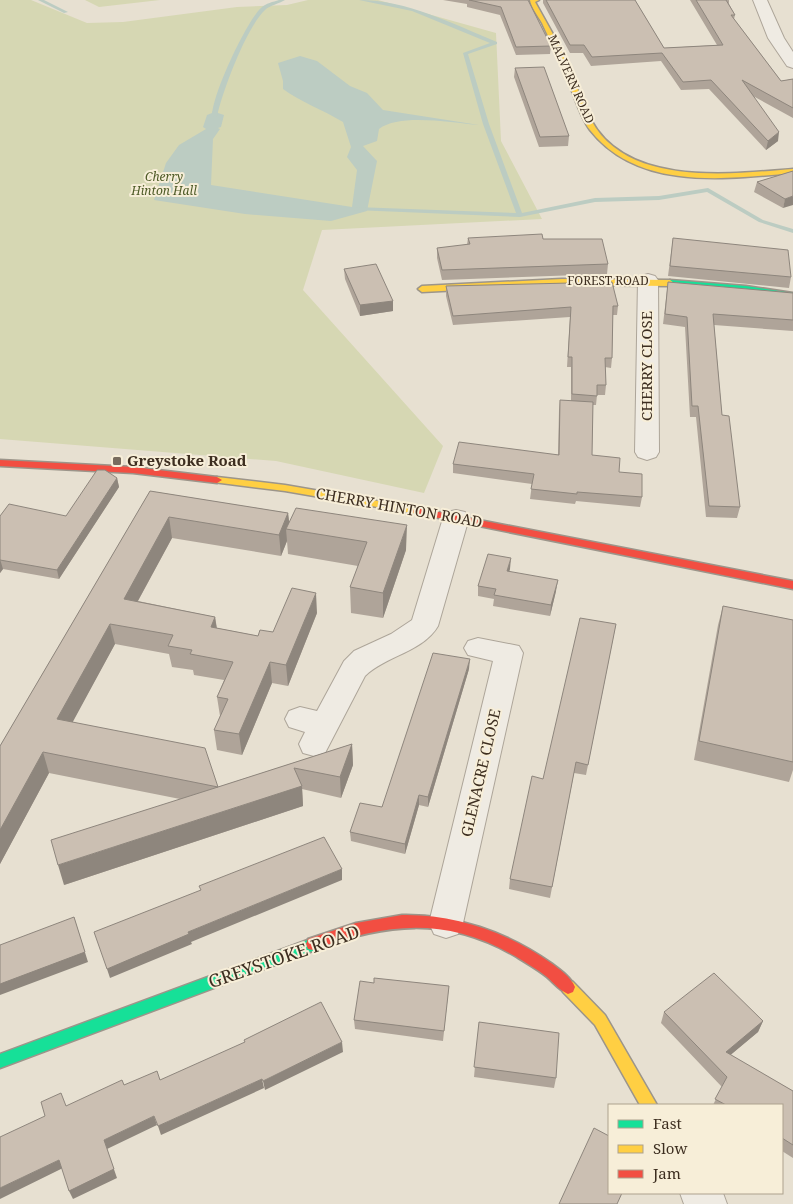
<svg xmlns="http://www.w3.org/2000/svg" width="793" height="1204" font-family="'Noto Serif',serif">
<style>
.green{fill:#d6d7b3}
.water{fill:#bcccc2}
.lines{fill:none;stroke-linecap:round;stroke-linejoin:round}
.stream{fill:#bcccc2;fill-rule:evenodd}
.street-casing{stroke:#ada599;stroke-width:2}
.fast-casing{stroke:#9c958a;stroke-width:3}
.slow-casing{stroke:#9c958a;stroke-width:3}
.jam-casing{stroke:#9c958a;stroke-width:3}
.street{fill:#efebe3;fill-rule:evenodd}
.fast{fill:#16e098;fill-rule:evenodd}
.slow{fill:#ffcf43;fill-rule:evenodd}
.jam{fill:#f24e42;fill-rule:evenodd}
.wall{fill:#afa499}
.shaded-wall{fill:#8e867d}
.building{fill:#cbbfb2;stroke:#8e867d}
.poi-dot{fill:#786c5e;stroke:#f7eed8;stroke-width:2}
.labels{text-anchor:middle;stroke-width:4;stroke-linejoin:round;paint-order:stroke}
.far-street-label{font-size:12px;fill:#3d2e20;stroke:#f7eed8}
.far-park-label{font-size:12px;font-style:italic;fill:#4d5a26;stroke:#f7eed8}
.street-label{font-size:15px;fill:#3d2e20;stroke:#f7eed8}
.poi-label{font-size:15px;font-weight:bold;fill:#3d2e20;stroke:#f7eed8;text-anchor:start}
.near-street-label{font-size:18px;fill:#3d2e20;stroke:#f7eed8}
</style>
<rect width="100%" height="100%" fill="#e7e0d1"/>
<path class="green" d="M0,0H31L87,23L123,22L237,7L287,5L308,0H378L496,33L501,141L542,219L322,230L303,290L443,446L424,493L276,461L0,439Z
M85,0H160L99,7Z"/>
<path class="water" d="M300,56L317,61L350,86L367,93L383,110L479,125C452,123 400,113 379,129L377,141L363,146L377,161L367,211L331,221L245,214L154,200L166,163L179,145L206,129L203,127L207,115L212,113L215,105L218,113L224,115L221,127L218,128L220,129L213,139L211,185L352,207L357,170L347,157L351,147L343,122C323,110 301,102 283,89V81L278,63Z"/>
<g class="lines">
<path class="stream" d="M38,0H44L68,12L64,13Z
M279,0H285C279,4 270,5 265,10C246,28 223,90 217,116L212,117C211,97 246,22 261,8C266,3 273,2 279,0Z
M359,0C407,0 453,24 497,42V44L468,54L489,124L522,213L595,198L659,196L708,188L763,220L793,229V233L759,222L707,192L659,200L595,202L520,217L354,210L353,209L356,207L516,213L483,124L463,53L490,43L412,11Z"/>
<defs>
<path id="street" d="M753,0H767L784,38L793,52V68L787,66L768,38Z
M648,274L655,276L658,280L659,452L656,457L647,460L638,457L635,452L638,280L641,276Z
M456,510L465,512L469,518L438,626C423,652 385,656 365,676L325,753L314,756L303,753L299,744L305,732L289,727L285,719L289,711L300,707L317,711L344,661L354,651L391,634L412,620L443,518L447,512Z
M478,638L519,646L523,653L463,923L458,934L446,938L434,934L429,923L493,661L468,655L464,648L468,641Z
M680,1193H723L727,1204H684Z"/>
<path id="fast" d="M670,280L746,286L793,293V299L746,292L667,285L666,283Z
M313,938L318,939L320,944L318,949L0,1068V1054Z"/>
<path id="slow" d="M530,0H539L535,2L559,45L591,120C627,187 730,174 793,169V173C725,179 638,191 590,130C579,116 571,86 563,68C556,53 549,38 542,23C538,16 531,7 530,0Z
M562,279L670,280L674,283L670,286L562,285L422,292L418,289L422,286Z
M217,477L285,485L418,508L423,511L418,514L285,491L213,482L212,480L213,478Z
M568,980L573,982L605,1015L657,1105H640L595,1025L563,992L561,987L563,982Z"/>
<path id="jam" d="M0,460L133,467L217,477L222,480L217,483L133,473L0,466Z
M418,508L793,581V589L414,513L413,511L414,509Z
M402,915C455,914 507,932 551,963C559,969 571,977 575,987L573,992L568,994C559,990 554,983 547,977C537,969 526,963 515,956C445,916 386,923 313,950L308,949L306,944L308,939L356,923Z"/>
</defs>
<use href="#street" class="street-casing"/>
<use href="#fast" class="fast-casing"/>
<use href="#slow" class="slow-casing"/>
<use href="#jam" class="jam-casing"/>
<use href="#street" class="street"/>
<use href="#fast" class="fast"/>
<use href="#slow" class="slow"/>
<use href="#jam" class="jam"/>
</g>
<path class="wall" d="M443,0H528L551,46L550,54L516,55L500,15L467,7V4Z
M543,0H635L664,48L717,45L690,0H729V4L735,15L734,19L781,81L793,79V118L753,96L778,141L766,150L709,89L681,90L661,61L591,66L583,53H570L543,3Z
M515,68L569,136L568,146L539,147L514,77Z
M793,171L783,208L754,192L757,182Z
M468,238L543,239L608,264L607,274L442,280L437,258V248L467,245Z
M673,238L791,277L789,288L668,276Z
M344,269L393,301V311L360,316L345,279Z
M668,282L793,293V331L714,325L722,415L740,507L737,518L706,517L696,417H690L685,327L663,324Z
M446,286L618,306L617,315H613L612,358L611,368L605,367L606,385L605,395H597L596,405H593L592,455L619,472L642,497L640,507L576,501L575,504L530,499L532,484L453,473V464L558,455L559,410L560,400L571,401V367H567L570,317L453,325L446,296Z
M117,478L119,487L59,579L3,569L0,573V516H66Z
M150,491L288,513L289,522L406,550L383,618L351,613L350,587L358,566L288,554L287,541L281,556L172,538L138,601L215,617L217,628L258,636L273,632L317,613L288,686L272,683L242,755L217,750L214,730L220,716L217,697L224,680L194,675L193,670L172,667L169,654L115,644L72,722L218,787L352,744L353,765L341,798L302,789L303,806L64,885L180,799L49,773L0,864V746Z
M510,569L509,571L556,591L550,616L493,606L494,599L478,596V586Z
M723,606L793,620V770L789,782L694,760L718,625Z
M616,624L586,775L574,773L550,898L509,889L510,879L543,779Z
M469,669L428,807L419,805L405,854L351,841L350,832L382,807Z
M374,983L449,986L443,1041L355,1029L354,1020Z
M664,1012L763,1021L758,1032L730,1055L793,1091V1158L782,1151V1105H713L722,1087L661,1023Z
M479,1022L556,1078L554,1088L474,1077Z"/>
<path class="shaded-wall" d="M779,132L778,141L766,150L768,141Z
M793,196V205L783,208L785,199Z
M393,301V311L360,316V305Z
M117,478L119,487L59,579L57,570Z
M288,513L290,529H286L287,541L281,556L279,535Z
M169,517L172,538L128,619L124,599Z
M407,525L406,550L383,618V593Z
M511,558L510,569L506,582L507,571Z
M0,559L3,569L0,573Z
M558,580L556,591L550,616L551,605Z
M316,593L317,613L288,686L286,665Z
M215,617L218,638L211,627Z
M110,624L115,644L63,740L57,719Z
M470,659L469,669L428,807V797Z
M270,662L272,683L242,755L239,734Z
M352,744L353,765L341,798L340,777Z
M43,752L49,773L0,864V830Z
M302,786L303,806L64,885L58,865Z
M419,795V805L405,854V844Z
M342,869V880L191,942L192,944L110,978L107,969L188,932Z
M74,917L88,962L0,995V984Z
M763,1021L758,1032L721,1063L726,1052Z
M342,1042L343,1052L265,1090L263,1081Z
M262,1079L264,1088L161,1135L158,1126Z
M154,1116L157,1125L107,1149L117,1178L73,1199L69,1191L104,1140Z
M59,1160L63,1168L0,1199V1188Z"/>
<path class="building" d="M469,0H528L551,46L516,47L501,7Z
M546,0H635L664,48L723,45L696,0H726L735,15H731L781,81L793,79V108L742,80L779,132L768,141L711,80L683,82L662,53L592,57L584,45H570Z
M544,67L569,136L540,137L515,68Z
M793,171V196L785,199L757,182Z
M542,234L543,239H602L608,264L442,270L437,248L470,244L468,238Z
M673,238L788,250L791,277L670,266Z
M376,264L393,301L360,305L344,269Z
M612,282L618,306H613L612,358H605L606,385H597V396L572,394V357H568L571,307L453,316L446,286Z
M668,282L793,293V320L713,314L722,415L729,416L740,507L709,506L698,406H692L687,317L665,314Z
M560,400L593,402L592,455L620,458L619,472L642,474V497L577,492V494L531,489L534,474L453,464L459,442L559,455Z
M97,470H105L117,478L57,570L0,560V516L9,504L66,516Z
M150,491L288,513L279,535L169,517L124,599L215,617L211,627L258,636L260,630L273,632L292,588L316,593L286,665L270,662L239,734L214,730L228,699L217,697L233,662L190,654L192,650L168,646L173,635L110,624L57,719L205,748L218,787L352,744L340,777L294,768L302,786L58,865L51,840L218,787L43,752L0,830V746Z
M296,508L407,525L383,593L350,587L367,542L286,529Z
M488,554L511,558L507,571L558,580L551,605L494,595L496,589L478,586Z
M723,606L793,620V762L699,741Z
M580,618L616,624L588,765L576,762L552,887L510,879L532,776L543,779Z
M433,653L470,659L428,797L419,795L405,844L350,832L360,803L382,807Z
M324,837L342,869L188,932L189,934L107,969L94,932L201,890L199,886Z
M74,917L85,952L0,984V945Z
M714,973L763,1021L726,1052L793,1091V1145L782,1138V1105H726L715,1099L727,1077L664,1012Z
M374,978L449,986L444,1031L354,1020L360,981L374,983Z
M321,1002L342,1042L263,1081L262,1079L158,1126L154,1116L104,1140L114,1169L69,1191L59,1160L0,1188V1137L45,1116L41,1102L61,1093L66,1106L122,1080L124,1085L157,1071L160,1080L245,1042L244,1040Z
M479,1022L559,1033L556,1078L474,1067Z
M594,1128L609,1136V1193H622L617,1204H559Z"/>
<rect class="poi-dot" x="112" y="456" width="10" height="10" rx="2.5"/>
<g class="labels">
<g class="far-street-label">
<text transform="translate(571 79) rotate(66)" y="4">MALVERN ROAD</text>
<text x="608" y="285">FOREST ROAD</text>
</g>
<g class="far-park-label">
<text x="164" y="181">Cherry<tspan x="164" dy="14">Hinton Hall</tspan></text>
</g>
<g class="street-label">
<text transform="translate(647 366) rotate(-90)" y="5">CHERRY CLOSE</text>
<text transform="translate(399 508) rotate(10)" y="5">CHERRY HINTON ROAD</text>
<text transform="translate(481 773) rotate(-77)" y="5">GLENACRE CLOSE</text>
</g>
<g class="poi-label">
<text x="127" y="466">Greystoke Road</text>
</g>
<g class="near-street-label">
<text transform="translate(284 957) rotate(-19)" y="6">GREYSTOKE ROAD</text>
</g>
</g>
<rect x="608" y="1104" width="175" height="90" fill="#f7eed8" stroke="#ada18e"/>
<rect x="618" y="1120" width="25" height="8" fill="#16e098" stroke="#ada18e"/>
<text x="653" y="1129" font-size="15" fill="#3d2e20">Fast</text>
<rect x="618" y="1145" width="25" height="8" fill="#ffcf43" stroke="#ada18e"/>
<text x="653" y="1154" font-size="15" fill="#3d2e20">Slow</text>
<rect x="618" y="1170" width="25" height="8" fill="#f24e42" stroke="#ada18e"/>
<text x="653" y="1179" font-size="15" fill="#3d2e20">Jam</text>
</svg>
